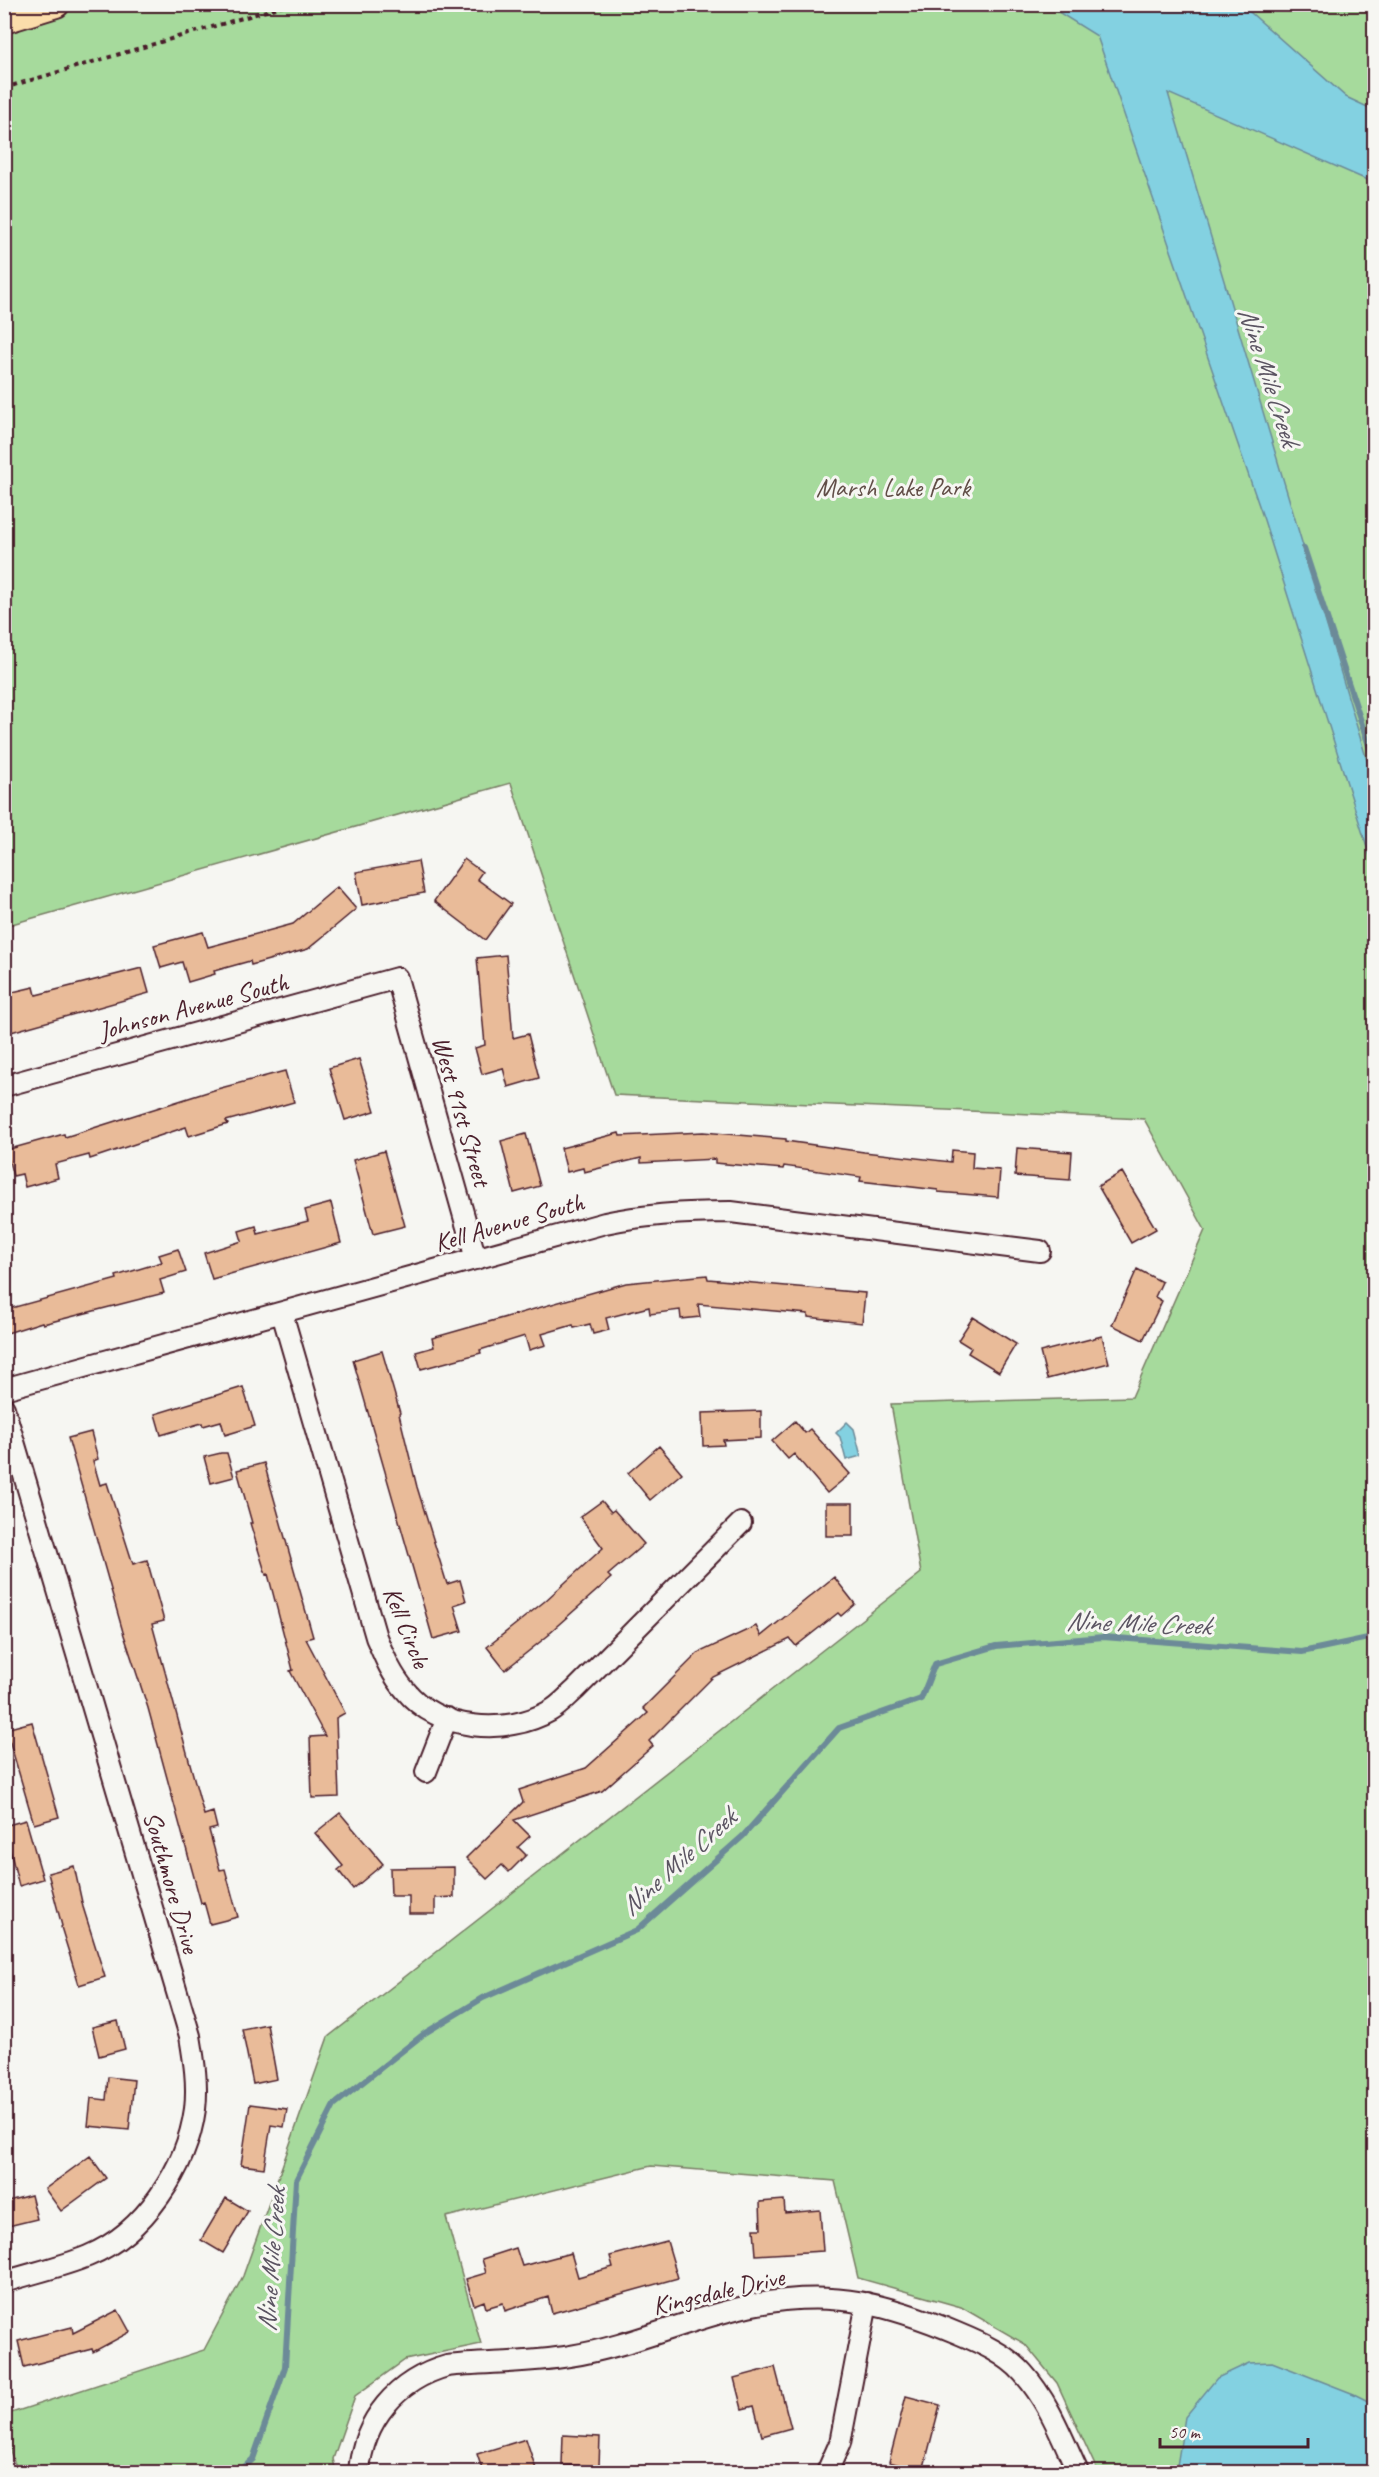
<svg xmlns="http://www.w3.org/2000/svg" width="1379" height="2477" font-family="Caveat,sans-serif">
<style>
.green{fill:#a6da9c;stroke:#787c64;stroke-width:1.5}
.water{fill:#83d1e1;stroke:#6c8a98;stroke-width:1.5}
.lines{fill:none;stroke-linecap:round;stroke-linejoin:round}
.stream{stroke:#6c8a98;stroke-width:6}
.building{fill:#e9bb99;stroke:#4a1f2b;stroke-width:1.5}
.minor-casing{stroke:#4a1f2b;stroke-width:24}
.major-casing{stroke:#4a1f2b;stroke-width:30}
.path{stroke:#4a1f2b;stroke-width:4;stroke-dasharray:4.5 4.5;stroke-linecap:butt}
.minor{stroke:#f6f6f2;stroke-width:20}
.major{stroke:#fbddab;stroke-width:26}
.labels{text-anchor:middle;stroke-width:6;stroke-linejoin:round;paint-order:stroke}
.park-label{font-size:26px;fill:#614e47;stroke:#f6f6f2}
.street-label{font-size:26px;fill:#4a1f2b;stroke:#f6f6f2}
.water-label{font-size:27px;font-style:italic;fill:#5b5462;stroke:#f6f6f2}
</style>
<rect width="100%" height="100%" fill="#f6f6f2"/>
<filter id="ink" filterUnits="userSpaceOnUse"><feTurbulence type="fractalNoise" baseFrequency=".0167" numOctaves="2"/><feDisplacementMap in="SourceGraphic" scale="12" xChannelSelector="R" yChannelSelector="G"/><feConvolveMatrix kernelMatrix="1 2 1 2 8 2 1 2 1" color-interpolation-filters="sRGB"/></filter>
<g filter="url(#ink)">
<path class="green" d="M5,5H1374V2472H1098L1057,2383L1025,2344L961,2307L858,2278L835,2181L651,2166L446,2217L481,2344L405,2360L355,2396L333,2459L336,2472H18L5,2437V2415L204,2350L243,2276L328,2037L921,1573L891,1404L1132,1397L1205,1230L1144,1119L614,1095L511,783L5,926Z"/>
<path class="water" d="M1047,5H1242L1346,97L1374,110V183L1168,93L1374,784V869L1264,520L1097,36Z
M847,1422L854,1429L861,1456L846,1460L840,1437L836,1433Z
M1272,2362L1354,2394L1374,2404V2472H1176L1185,2417L1217,2378L1249,2363Z"/>
<g class="lines">
<path class="stream" d="M1304,548L1374,761
M239,2472L253,2459L285,2367L296,2180L334,2105L425,2033L483,1998L637,1930L743,1836L839,1728L921,1699L935,1664L996,1646L1103,1637L1302,1652L1368,1638L1374,1634"/>
</g>
<path class="building" d="M464,859L482,872L477,879L511,904L485,940L434,901Z
M418,861L424,893L362,905L356,872Z
M337,887L356,909L308,949L251,965L250,961L214,971L215,974L188,982L182,962L161,968L154,945L203,932L208,947L293,924Z
M506,955L513,1038L528,1034L539,1078L508,1087L503,1068L482,1074L475,1048L485,1045L477,958Z
M142,968L149,993L4,1034V994L34,987L36,995Z
M359,1059L375,1111L345,1120L329,1068Z
M285,1071L294,1102L226,1121L228,1124L189,1136L186,1127L90,1159L89,1155L55,1164L58,1178L25,1187L22,1174L13,1176L6,1150L64,1134L65,1137L217,1089Z
M703,1132L786,1139V1141L864,1152L951,1162L952,1150L973,1152L972,1168L1000,1170L998,1197L938,1192V1190L860,1181L861,1177L784,1166L783,1169L715,1163V1159L641,1163V1158L584,1172L583,1168L567,1172L561,1148L619,1133L620,1136Z
M526,1134L540,1186L514,1193L501,1141Z
M1017,1148L1072,1152L1070,1180L1015,1176Z
M384,1151L405,1226L373,1234L353,1160Z
M1122,1172L1156,1229L1131,1243L1098,1186Z
M331,1203L341,1243L212,1279L204,1253L242,1241L239,1231L256,1226L258,1234L308,1221L305,1210Z
M178,1249L186,1272L160,1280L164,1293L43,1324L42,1322L4,1334V1310L117,1279L116,1276L162,1262L159,1255Z
M1137,1269L1162,1282L1155,1297L1162,1301L1143,1340L1112,1325Z
M707,1275L708,1279L865,1293L862,1323L808,1317V1314L698,1304L700,1317L681,1319L680,1310L650,1314L649,1307L606,1318L609,1330L593,1334L590,1324L574,1328L573,1325L542,1334L546,1345L529,1350L525,1336L480,1350L481,1353L421,1369L416,1352L434,1347L432,1338L626,1283Z
M973,1317L1016,1344L999,1372L968,1353L971,1348L958,1340Z
M1102,1336L1109,1363L1047,1379L1040,1352Z
M382,1351L400,1413L399,1414L417,1487L447,1584L460,1580L466,1601L454,1605L462,1631L433,1639L353,1360Z
M243,1387L255,1426L225,1435L221,1421L203,1426L202,1423L161,1435L155,1414Z
M761,1411V1438L723,1440L724,1445L703,1446L702,1413Z
M795,1421L805,1433L810,1429L850,1474L827,1493L794,1454L788,1459L772,1441Z
M91,1432L98,1459L93,1461L100,1485L107,1483L133,1564L147,1560L164,1621L152,1624L204,1815L213,1812L217,1828L209,1830L220,1870L225,1869L238,1917L210,1924L204,1902L201,1903L148,1708L123,1632L68,1438Z
M659,1446L682,1473L650,1500L628,1473Z
M221,1453H227L234,1477L211,1483L204,1457Z
M264,1463L313,1637L306,1639L345,1713L336,1718L339,1797L312,1798L310,1737L325,1736L290,1671L293,1670L268,1574L266,1575L250,1523H252L237,1470Z
M602,1501L611,1512L614,1510L644,1544L608,1575L611,1578L549,1633L550,1634L505,1670L487,1647L545,1601L603,1548L580,1517Z
M826,1503H853V1536H826Z
M834,1577L855,1604L841,1616L838,1613L796,1646L790,1639L713,1677L649,1741L653,1746L602,1791L514,1820L530,1836L518,1847L526,1855L509,1872L502,1865L487,1879L466,1858L523,1802L519,1790L586,1768L648,1713L643,1708L698,1653L756,1626L761,1636Z
M32,1722L59,1817L34,1824L6,1729Z
M340,1813L383,1864L353,1889L338,1870L343,1866L315,1833Z
M26,1820L43,1879L19,1886L4,1826Z
M74,1866L83,1907L105,1977L79,1985L61,1927L62,1926L48,1873Z
M454,1867V1897L435,1898V1914H409V1896H391L390,1868Z
M118,2021L125,2049L99,2056L92,2027Z
M267,2024L277,2079L253,2084L242,2029Z
M108,2077L134,2080L129,2130L88,2126L91,2098L106,2100Z
M250,2104L287,2109L284,2127L271,2125L264,2168L241,2165Z
M90,2156L106,2178L61,2211L45,2189Z
M31,2195L37,2219L4,2227V2202Z
M226,2198L248,2211L223,2253L201,2240Z
M784,2200L785,2213L820,2210L823,2251L756,2255L754,2229H761L760,2202Z
M667,2241L678,2278L552,2313L548,2297L505,2311L503,2303L486,2308L484,2301L474,2305L466,2279L486,2273L482,2259L516,2248L522,2266L571,2253L578,2277L613,2267L610,2256Z
M118,2310L130,2332L93,2352L92,2349L24,2367L18,2341L72,2327L73,2333Z
M775,2367L791,2428L762,2436L754,2406L742,2409L734,2378Z
M906,2396L940,2405L923,2471L889,2462Z
M563,2435L600,2437L599,2466L562,2465Z
M526,2439L536,2469L526,2472H483L477,2454Z"/>
<g class="lines">
<defs>
<path id="minor" d="M4,1086L397,978L476,1259
M282,1313L376,1637C384,1656 391,1674 405,1690C438,1731 506,1736 550,1711C559,1706 567,1697 575,1690L741,1523
M4,1389L605,1223C647,1214 688,1212 731,1212L1040,1251
M4,1408L190,2036C194,2060 198,2084 195,2109C187,2168 144,2233 88,2256C61,2267 32,2273 4,2282
M426,1772L447,1718
M359,2472C363,2420 397,2380 447,2366C487,2362 529,2363 570,2356C634,2346 694,2316 758,2304C834,2290 888,2304 957,2333C981,2343 1006,2354 1023,2373C1049,2402 1062,2438 1078,2472
M827,2472L840,2443L867,2303"/>
<path id="major" d="M4,20L56,4"/>
</defs>
<use href="#minor" class="minor-casing"/>
<use href="#major" class="major-casing"/>
<path class="path" d="M4,88L290,4"/>
<use href="#minor" class="minor"/>
<use href="#major" class="major"/>
</g>
</g>
<g class="labels">
<g class="park-label">
<text x="893" y="496">Marsh Lake Park</text>
</g>
<g class="street-label">
<text transform="translate(193 1006) rotate(-15)" y="9">Johnson Avenue South</text>
<text transform="translate(462 1111) rotate(74)" y="9">West 91st Street</text>
<text transform="translate(509 1222) rotate(-16)" y="9">Kell Avenue South</text>
<text transform="translate(407 1627) rotate(68)" y="9">Kell Circle</text>
<text transform="translate(172 1882) rotate(74)" y="9">Southmore Drive</text>
<text transform="translate(718 2291) rotate(-13)" y="9">Kingsdale Drive</text>
</g>
<g class="water-label">
<text transform="translate(1269 376) rotate(72)" y="9">Nine Mile Creek</text>
<text transform="translate(1138 1623) rotate(2)" y="9">Nine Mile Creek</text>
<text transform="translate(678 1862) rotate(-42)" y="9">Nine Mile Creek</text>
<text transform="translate(271 2260) rotate(-86)" y="9">Nine Mile Creek</text>
</g>
</g>
<rect width="1379" height="2477" fill="none" stroke="#f6f6f2" stroke-width="24"/>
<rect x="12" y="12" width="1355" height="2453" fill="none" stroke="#4a1f2b" stroke-width="2" filter="url(#ink)"/>
<path d="M1160 2438v9h148v-9" fill="none" stroke="#4a1f2b" stroke-width="3"/>
<text x="1169" y="2438" font-size="18" fill="#4a1f2b" stroke="#f6f6f2" stroke-width="4.5" paint-order="stroke">50 m</text>
</svg>
